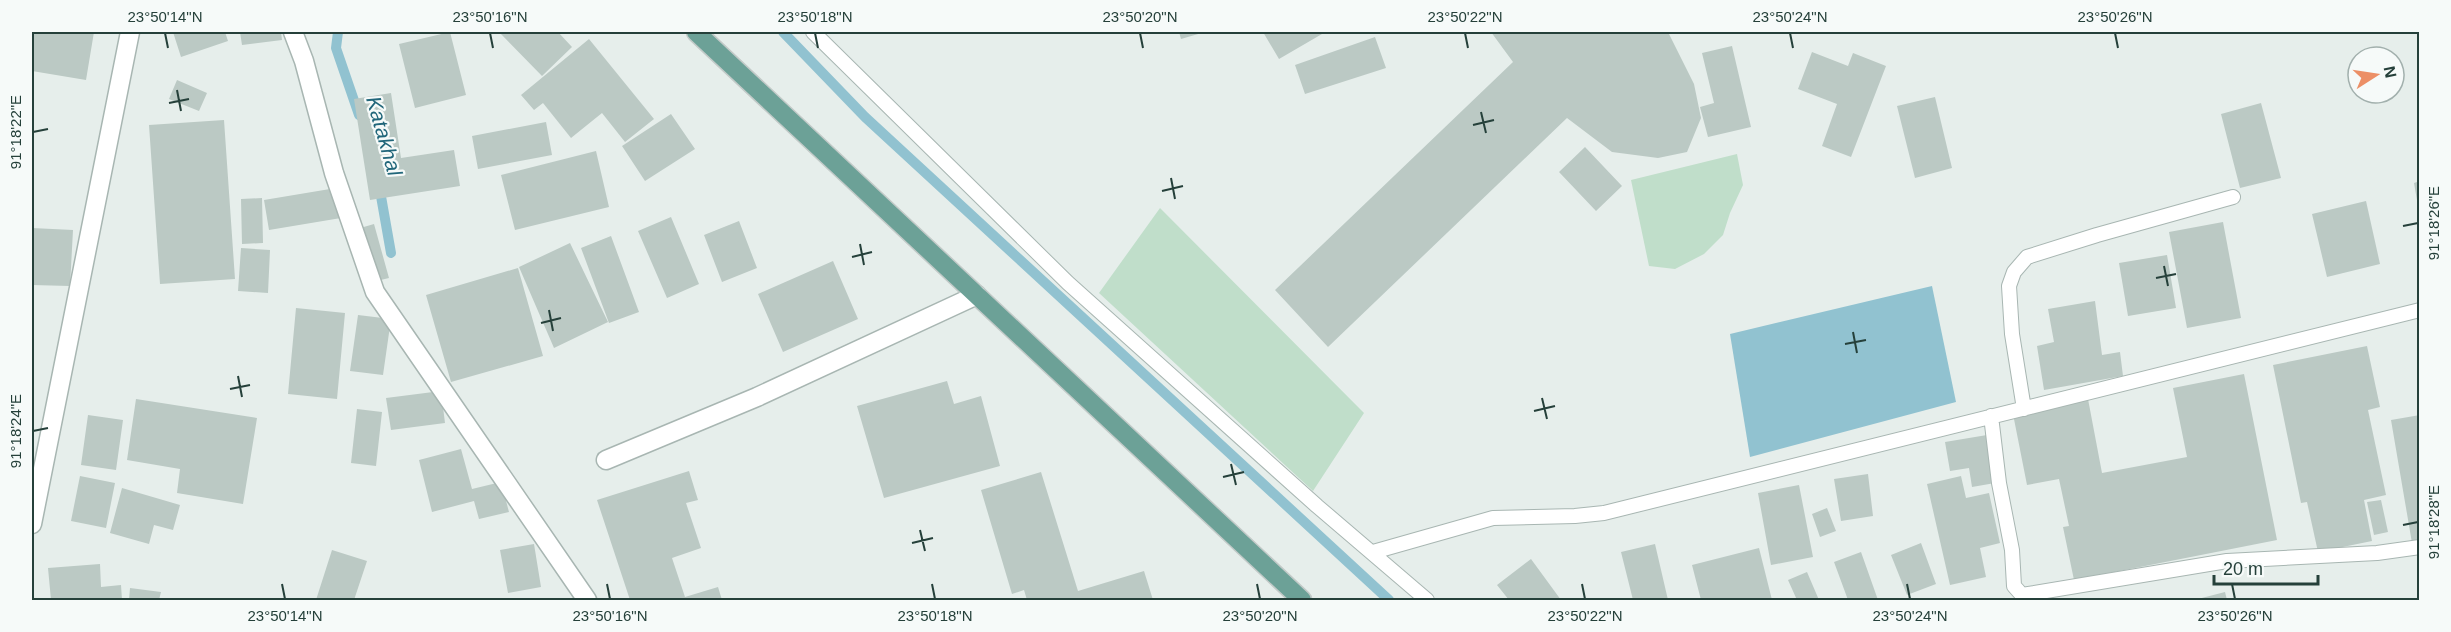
<svg xmlns="http://www.w3.org/2000/svg" width="2451" height="632" font-family="Arial,sans-serif">
<style>
.green{fill:#c0deca}
.water{fill:#91c2d0}
.lines{fill:none;stroke-linecap:round;stroke-linejoin:round}
.stream{stroke:#91c2d0;stroke-width:10}
.building{fill:#bbc9c4}
.service-casing{stroke:#a8b6b2;stroke-width:16}
.minor-casing{stroke:#a8b6b2;stroke-width:21}
.tertiary-casing{stroke:#a8b6b2;stroke-width:21}
.primary-casing{stroke:#c2cac8;stroke-width:21}
.service{stroke:#fff;stroke-width:14}
.minor{stroke:#fff;stroke-width:18}
.tertiary{stroke:#fff;stroke-width:18}
.primary{stroke:#6ca197;stroke-width:18}
.ticks{fill:none;stroke:#25403a;stroke-width:2}
.labels{text-anchor:middle;stroke-width:4.5;stroke-linejoin:round;paint-order:stroke}
.water-label{font-size:21px;font-style:italic;fill:#21667a;stroke:#f6faf9}
.neatline{fill:none;stroke:#25403a;stroke-width:2}
.ticks-label{font-size:15px;text-anchor:middle;fill:#25403a}
</style>
<rect width="100%" height="100%" fill="#e6eeeb"/>
<path class="green" d="M1737,154L1743,185L1730,213L1723,235L1704,254L1675,269L1649,266L1631,180Z
M1160,208L1364,413L1313,491L1099,293Z"/>
<path class="water" d="M1932,286L1956,402L1750,457L1730,334Z"/>
<g class="lines">
<path class="stream" d="M338,32L336,48L359,115
M783,32L865,117L1389,600
M379,185L391,253"/>
</g>
<path class="building" d="M32,32H94L86,80L32,71Z
M173,32H225L228,41L181,57Z
M240,32H281L282,40L242,45Z
M450,32L466,95L415,108L399,44Z
M499,32H558L572,47L542,76Z
M1179,32H1205L1181,39Z
M1263,32H1320L1322,34L1279,59Z
M1491,32H1668L1694,84L1701,118L1687,152L1658,158L1612,152L1567,118L1328,347L1275,290L1513,62Z
M1375,37L1386,68L1305,94L1295,65Z
M589,39L654,119L625,142L602,113L571,138L543,103L534,110L521,95Z
M1732,46L1751,127L1708,137L1700,107L1714,103L1702,53Z
M1812,52L1848,66L1853,53L1886,66L1851,157L1822,146L1837,104L1798,89Z
M177,80L207,93L199,111L169,99Z
M391,93L401,158L454,150L460,186L370,200L354,99Z
M1935,97L1952,168L1915,178L1897,106Z
M2261,103L2281,178L2240,188L2221,114Z
M671,114L695,149L645,181L622,146Z
M224,120L235,279L160,284L149,125Z
M546,122L552,155L478,169L472,136Z
M1585,147L1622,186L1596,211L1559,172Z
M596,151L609,207L515,230L501,175Z
M2420,181V206H2418L2414,183Z
M336,188L341,218L269,230L264,200Z
M262,198L263,243L242,244L241,199Z
M2366,201L2380,264L2327,277L2312,214Z
M671,217L699,284L667,298L638,231Z
M739,221L757,268L722,282L704,235Z
M2223,222L2241,318L2187,328L2169,232Z
M374,224L389,278L364,284L350,231Z
M32,228L73,230L70,286L32,285Z
M611,236L639,312L609,323L581,248Z
M570,243L608,322L554,348L519,267Z
M241,248L270,250L268,293L238,291Z
M2167,255L2176,308L2128,316L2119,263Z
M833,261L858,319L783,352L758,294Z
M518,268L543,356L451,382L426,295Z
M2095,301L2102,355L2120,352L2123,376L2044,390L2037,346L2054,342L2048,309Z
M296,308L345,313L337,399L288,394Z
M358,315L391,319L383,375L350,371Z
M2367,346L2380,407L2368,410L2386,495L2364,500L2372,541L2318,552L2307,502L2301,503L2273,365Z
M2244,374L2277,540L2074,580L2063,527L2069,526L2059,479L2027,485L2013,414L2088,399L2102,473L2187,457L2173,388Z
M947,381L954,404L981,396L1000,466L884,498L857,406Z
M441,391L445,423L391,430L386,398Z
M136,399L257,418L243,504L177,493L180,469L127,460Z
M357,409L382,412L376,466L351,463Z
M88,415L123,420L116,470L81,465Z
M2420,415V542L2412,543L2391,420Z
M1987,435L1995,483L1972,487L1969,468L1950,471L1945,442Z
M461,449L472,489L501,482L509,512L479,519L474,501L432,512L419,460Z
M689,471L698,500L686,503L701,548L672,558L685,597L718,587L722,600H630L597,500Z
M1041,472L1078,591L1144,571L1153,600H1027L1024,590L1012,594L981,490Z
M1868,474L1873,516L1841,521L1834,479Z
M80,476L115,483L106,528L71,521Z
M1961,476L1966,498L1989,493L2000,543L1980,548L1986,577L1950,585L1927,484Z
M1799,485L1813,557L1771,565L1758,493Z
M122,488L180,505L173,530L154,525L149,544L110,533Z
M2381,500L2388,532L2374,535L2367,502Z
M1827,508L1836,531L1820,537L1812,514Z
M1921,543L1936,584L1907,595L1891,555Z
M534,544L541,587L508,593L500,550Z
M1655,544L1668,600H1633L1621,552Z
M1759,548L1772,600H1701L1692,565Z
M332,550L367,561L354,600H316Z
M1861,552L1878,600H1848L1834,562Z
M1531,559L1561,600H1509L1497,585Z
M100,564L101,587L121,585L122,600H51L48,568Z
M1807,572L1819,600H1797L1788,580Z
M130,588L161,592L159,600H129Z
M2225,592L2227,600H2194Z"/>
<g class="lines">
<defs>
<path id="service" d="M813,32L1068,283L1317,506L1427,600
M2024,409L2012,334L2009,286L2014,272L2027,257L2097,235L2233,197
M1991,416L1999,483L2012,550L2014,586L2022,595L2227,561L2377,553L2420,547
M1373,552L1493,518L1575,516L1604,513L2420,310"/>
<path id="minor" d="M293,32L304,61L334,173L375,292L587,600
M606,460L757,397L977,295"/>
<path id="tertiary" d="M32,524L130,32"/>
<path id="primary" d="M696,32L1302,600"/>
</defs>
<use href="#service" class="service-casing"/>
<use href="#minor" class="minor-casing"/>
<use href="#tertiary" class="tertiary-casing"/>
<use href="#primary" class="primary-casing"/>
<use href="#service" class="service"/>
<use href="#minor" class="minor"/>
<use href="#tertiary" class="tertiary"/>
<use href="#primary" class="primary"/>
</g>
<path class="ticks" d="M165,33L168,48M490,33L493,48M815,33L818,48M1140,33L1143,48M1465,33L1468,48M1790,33L1793,48M2115,33L2118,48M177,90L181,111M169,103L189,99M1481,112L1486,133M1473,125L1494,120M33,132L48,129M1171,178L1175,199M1162,191L1183,186M2403,226L2418,223M860,244L864,265M852,257L872,252M2164,266L2168,286M2156,278L2176,274M549,310L553,331M541,323L561,318M1853,332L1857,353M1845,344L1866,340M238,376L242,397M230,389L250,385M1542,398L1547,419M1534,411L1555,406M33,431L48,428M1231,464L1236,485M1223,477L1244,472M2403,525L2418,522M920,530L925,551M912,543L933,538M282,584L285,599M607,584L610,599M932,584L935,599M1257,584L1260,599M1582,584L1585,599M1907,584L1910,599M2232,584L2235,599"/>
<g class="labels">
<g class="water-label">
<text transform="translate(384 136) rotate(74)" y="7">Katakhal</text>
</g>
</g>
<rect width="2451" height="632" fill="none" stroke="#f6faf9" stroke-width="66"/>
<g transform="translate(2376 75) rotate(78)"><circle r="28" fill="#f6faf9" stroke="#a2b0ad" stroke-width="1.5"/>
<path d="M0-4.5L10 22L0 15L-10 22Z" fill="#ec8f66"/>
<text y="-9" font-size="16" font-weight="bold" text-anchor="middle" fill="#25403a">N</text>
</g>
<path d="M2214 575v9h104v-9" fill="none" stroke="#25403a" stroke-width="3"/>
<text x="2223" y="575" font-size="18" fill="#25403a" stroke="#f6faf9" stroke-width="4.5" paint-order="stroke">20 m</text>
<rect x="33" y="33" width="2385" height="566" class="neatline"/>
<g class="ticks-label">
<text x="165" y="22">23°50'14"N</text>
<text x="490" y="22">23°50'16"N</text>
<text x="815" y="22">23°50'18"N</text>
<text x="1140" y="22">23°50'20"N</text>
<text x="1465" y="22">23°50'22"N</text>
<text x="1790" y="22">23°50'24"N</text>
<text x="2115" y="22">23°50'26"N</text>
<text transform="translate(16 132) rotate(-90)" y="5">91°18'22"E</text>
<text transform="translate(2434 223) rotate(-90)" y="5">91°18'26"E</text>
<text transform="translate(16 431) rotate(-90)" y="5">91°18'24"E</text>
<text transform="translate(2434 522) rotate(-90)" y="5">91°18'28"E</text>
<text x="285" y="621">23°50'14"N</text>
<text x="610" y="621">23°50'16"N</text>
<text x="935" y="621">23°50'18"N</text>
<text x="1260" y="621">23°50'20"N</text>
<text x="1585" y="621">23°50'22"N</text>
<text x="1910" y="621">23°50'24"N</text>
<text x="2235" y="621">23°50'26"N</text>
</g>
</svg>
